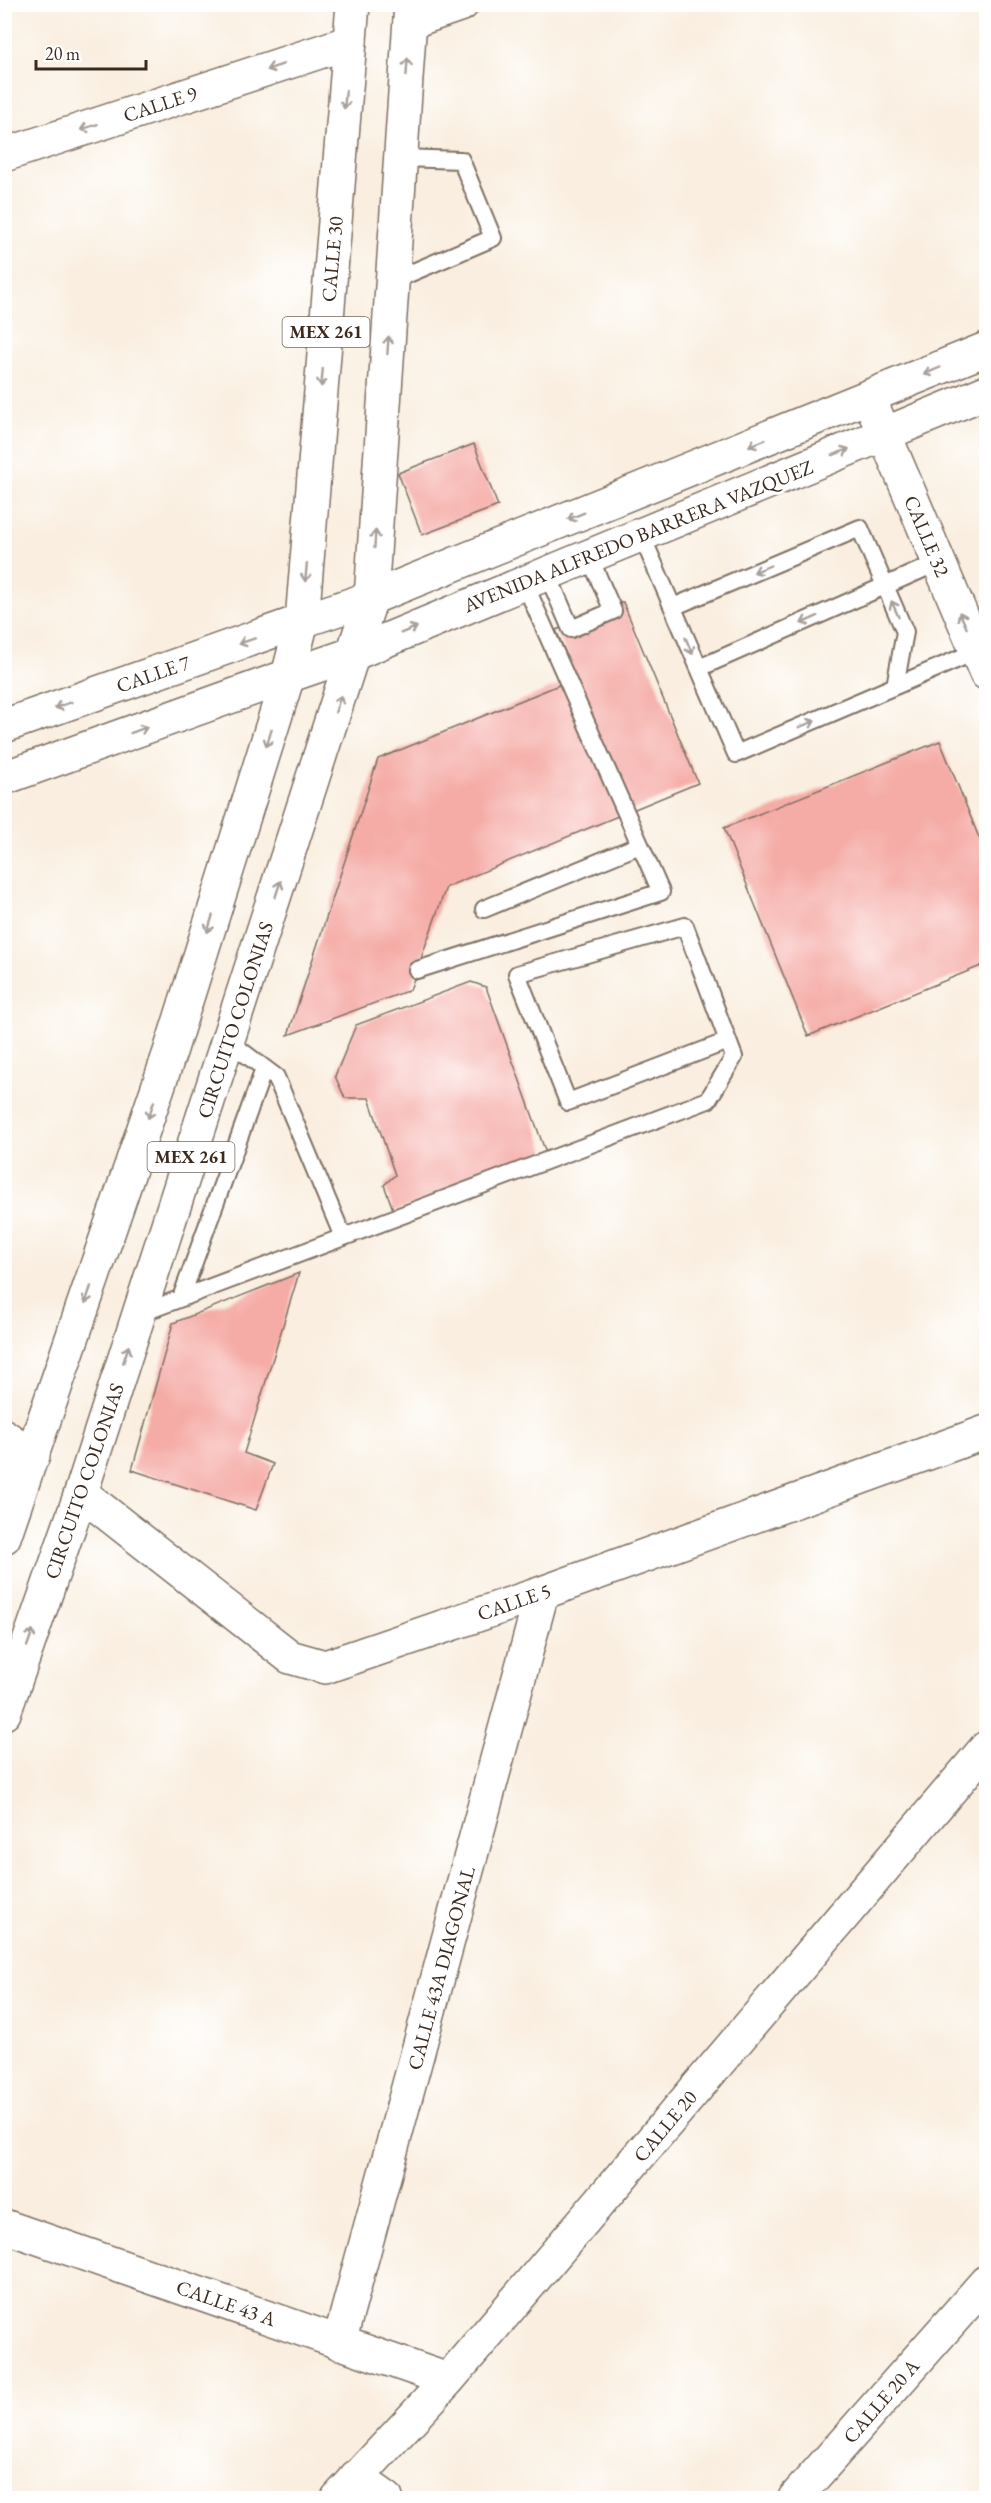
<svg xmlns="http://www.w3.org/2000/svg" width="991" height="2503" font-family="'EB Garamond',serif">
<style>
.building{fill:#f5aba6}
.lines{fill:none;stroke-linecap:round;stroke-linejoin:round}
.service-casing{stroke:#7e6f62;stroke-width:20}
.minor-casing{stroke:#7e6f62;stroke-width:36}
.tertiary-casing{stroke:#7e6f62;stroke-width:36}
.primary-casing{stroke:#7e6f62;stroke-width:36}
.service{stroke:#fff;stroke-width:16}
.minor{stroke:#fff;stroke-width:33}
.tertiary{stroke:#fff;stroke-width:33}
.primary{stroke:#fff;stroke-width:33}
.oneway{stroke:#a79f9a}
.labels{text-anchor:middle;stroke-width:6;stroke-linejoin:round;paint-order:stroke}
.shield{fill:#fff;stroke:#766a62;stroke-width:1.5}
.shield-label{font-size:18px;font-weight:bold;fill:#3b2a1e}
.street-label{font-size:20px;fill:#3b2a1e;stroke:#fff}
</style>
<rect width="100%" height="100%" fill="#fff"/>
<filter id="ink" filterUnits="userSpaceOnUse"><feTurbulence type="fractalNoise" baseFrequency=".0167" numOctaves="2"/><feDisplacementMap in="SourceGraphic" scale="12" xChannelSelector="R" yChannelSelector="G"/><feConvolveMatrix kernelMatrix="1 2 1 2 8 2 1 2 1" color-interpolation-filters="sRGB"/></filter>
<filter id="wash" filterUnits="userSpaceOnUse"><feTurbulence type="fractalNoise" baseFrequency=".008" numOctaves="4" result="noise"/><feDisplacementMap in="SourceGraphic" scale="24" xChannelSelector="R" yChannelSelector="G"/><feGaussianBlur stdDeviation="1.35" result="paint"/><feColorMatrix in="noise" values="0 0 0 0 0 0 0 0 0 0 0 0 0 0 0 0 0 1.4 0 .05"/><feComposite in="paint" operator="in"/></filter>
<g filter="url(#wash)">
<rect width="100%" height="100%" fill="#f9eedf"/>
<g id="blocks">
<path class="building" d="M474,444L498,506L422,535L398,473Z
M623,602L698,783L446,887L410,990L288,1035L378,759L576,678L556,630Z
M940,741L986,855V964L808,1036L724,828Z
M471,982L486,987L546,1153L394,1212L384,1185L395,1175L369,1098H345L335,1076L356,1025Z
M299,1273L244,1453L273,1464L256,1510L132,1470L173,1323Z"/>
</g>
</g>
<g filter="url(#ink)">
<use href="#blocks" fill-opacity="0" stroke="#7e6f62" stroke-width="1.5"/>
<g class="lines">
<defs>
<path id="service" d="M392,281L493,238L461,160L401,158
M641,534L736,754L977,651
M547,573L571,629L613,611L589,556
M673,607L860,528L905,632L895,686
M699,668L939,562
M484,909L640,845
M417,970L661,892L524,582
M228,1041L276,1077L343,1237
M181,1298L264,1069
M139,1314L708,1100L734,1057L728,1041L685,926L517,974L568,1102L728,1041"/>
<path id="minor" d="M410,22L462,4
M4,155L350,42
M869,398L986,673
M4,726L302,621
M4,778L288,676
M4,1436L33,1456
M81,1493L290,1657L325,1667L542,1593L986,1432
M4,2226L448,2380
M339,2343L542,1593
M356,2477L386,2498
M338,2498L448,2380L986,1748
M795,2498L986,2282"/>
<path id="tertiary" d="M302,621L371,598L986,349
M288,676L355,653L986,392"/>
<path id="primary" d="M4,1537L170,1052L288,676L302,621L353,4
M4,1713L81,1493L371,598L411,4"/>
</defs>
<use href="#service" class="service-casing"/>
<use href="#minor" class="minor-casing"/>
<use href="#tertiary" class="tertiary-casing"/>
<use href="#primary" class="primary-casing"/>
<use href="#service" class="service"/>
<use href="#minor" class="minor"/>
<use href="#tertiary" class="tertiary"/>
<use href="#primary" class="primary"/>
</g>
<defs><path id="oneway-shaft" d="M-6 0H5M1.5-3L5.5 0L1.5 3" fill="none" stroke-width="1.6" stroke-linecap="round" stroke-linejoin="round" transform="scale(1.5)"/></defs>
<g class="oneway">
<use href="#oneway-shaft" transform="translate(275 67) rotate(162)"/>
<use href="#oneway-shaft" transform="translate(407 67) rotate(-86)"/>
<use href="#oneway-shaft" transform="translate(345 100) rotate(95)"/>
<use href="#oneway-shaft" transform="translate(89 127) rotate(162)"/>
<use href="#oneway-shaft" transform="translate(388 345) rotate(-86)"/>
<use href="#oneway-shaft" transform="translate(932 371) rotate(157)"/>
<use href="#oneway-shaft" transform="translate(322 378) rotate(95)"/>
<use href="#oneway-shaft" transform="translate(757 443) rotate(158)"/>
<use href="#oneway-shaft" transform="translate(841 452) rotate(-22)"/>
<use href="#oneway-shaft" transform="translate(576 516) rotate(158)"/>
<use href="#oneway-shaft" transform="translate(375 539) rotate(-86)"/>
<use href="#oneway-shaft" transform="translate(762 569) rotate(157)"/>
<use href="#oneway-shaft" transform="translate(306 573) rotate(95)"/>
<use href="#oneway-shaft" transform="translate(895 609) rotate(-114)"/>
<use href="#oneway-shaft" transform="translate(809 620) rotate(156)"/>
<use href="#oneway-shaft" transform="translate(963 620) rotate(-114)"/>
<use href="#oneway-shaft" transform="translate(409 630) rotate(-22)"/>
<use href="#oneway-shaft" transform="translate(247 641) rotate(161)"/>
<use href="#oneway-shaft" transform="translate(689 646) rotate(67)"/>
<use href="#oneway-shaft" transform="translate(338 704) rotate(-72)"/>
<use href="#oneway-shaft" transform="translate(63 705) rotate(161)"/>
<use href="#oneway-shaft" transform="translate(807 724) rotate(-23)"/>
<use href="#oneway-shaft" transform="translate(139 730) rotate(-20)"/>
<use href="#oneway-shaft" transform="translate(269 738) rotate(107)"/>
<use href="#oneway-shaft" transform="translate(278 889) rotate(-72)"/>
<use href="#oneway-shaft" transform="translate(210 924) rotate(107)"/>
<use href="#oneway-shaft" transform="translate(151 1110) rotate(109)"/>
<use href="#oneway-shaft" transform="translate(88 1295) rotate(109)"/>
<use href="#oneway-shaft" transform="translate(126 1354) rotate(-72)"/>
<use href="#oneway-shaft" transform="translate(30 1638) rotate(-71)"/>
</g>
</g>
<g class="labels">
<g class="shield">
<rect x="282.5" y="317" width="87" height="30" rx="4.5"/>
<rect x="147.5" y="1142" width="87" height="30" rx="4.5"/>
</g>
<g class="shield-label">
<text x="326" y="338">MEX 261</text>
<text x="191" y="1163">MEX 261</text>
</g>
<g class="street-label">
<text transform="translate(160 104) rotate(-18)" y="7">CALLE 9</text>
<text transform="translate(332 259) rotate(-85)" y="7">CALLE 30</text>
<text transform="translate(638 536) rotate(-22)" y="7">AVENIDA ALFREDO BARRERA VAZQUEZ</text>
<text transform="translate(927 536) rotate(67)" y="7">CALLE 32</text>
<text transform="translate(153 674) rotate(-19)" y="7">CALLE 7</text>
<text transform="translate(235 1020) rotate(-72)" y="7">CIRCUITO COLONIAS</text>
<text transform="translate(84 1481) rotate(-71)" y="7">CIRCUITO COLONIAS</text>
<text transform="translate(514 1602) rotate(-19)" y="7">CALLE 5</text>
<text transform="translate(441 1968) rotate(-75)" y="7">CALLE 43A DIAGONAL</text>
<text transform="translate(665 2126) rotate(-50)" y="7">CALLE 20</text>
<text transform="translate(226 2303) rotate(19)" y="7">CALLE 43 A</text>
<text transform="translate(881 2401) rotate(-49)" y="7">CALLE 20 A</text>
</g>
</g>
<rect width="991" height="2503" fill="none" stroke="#fff" stroke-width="24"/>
<path d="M36 60v9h110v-9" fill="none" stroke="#3b2a1e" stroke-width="3"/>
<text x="45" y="60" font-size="18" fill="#3b2a1e" stroke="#ffffff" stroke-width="4.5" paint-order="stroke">20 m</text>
</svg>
